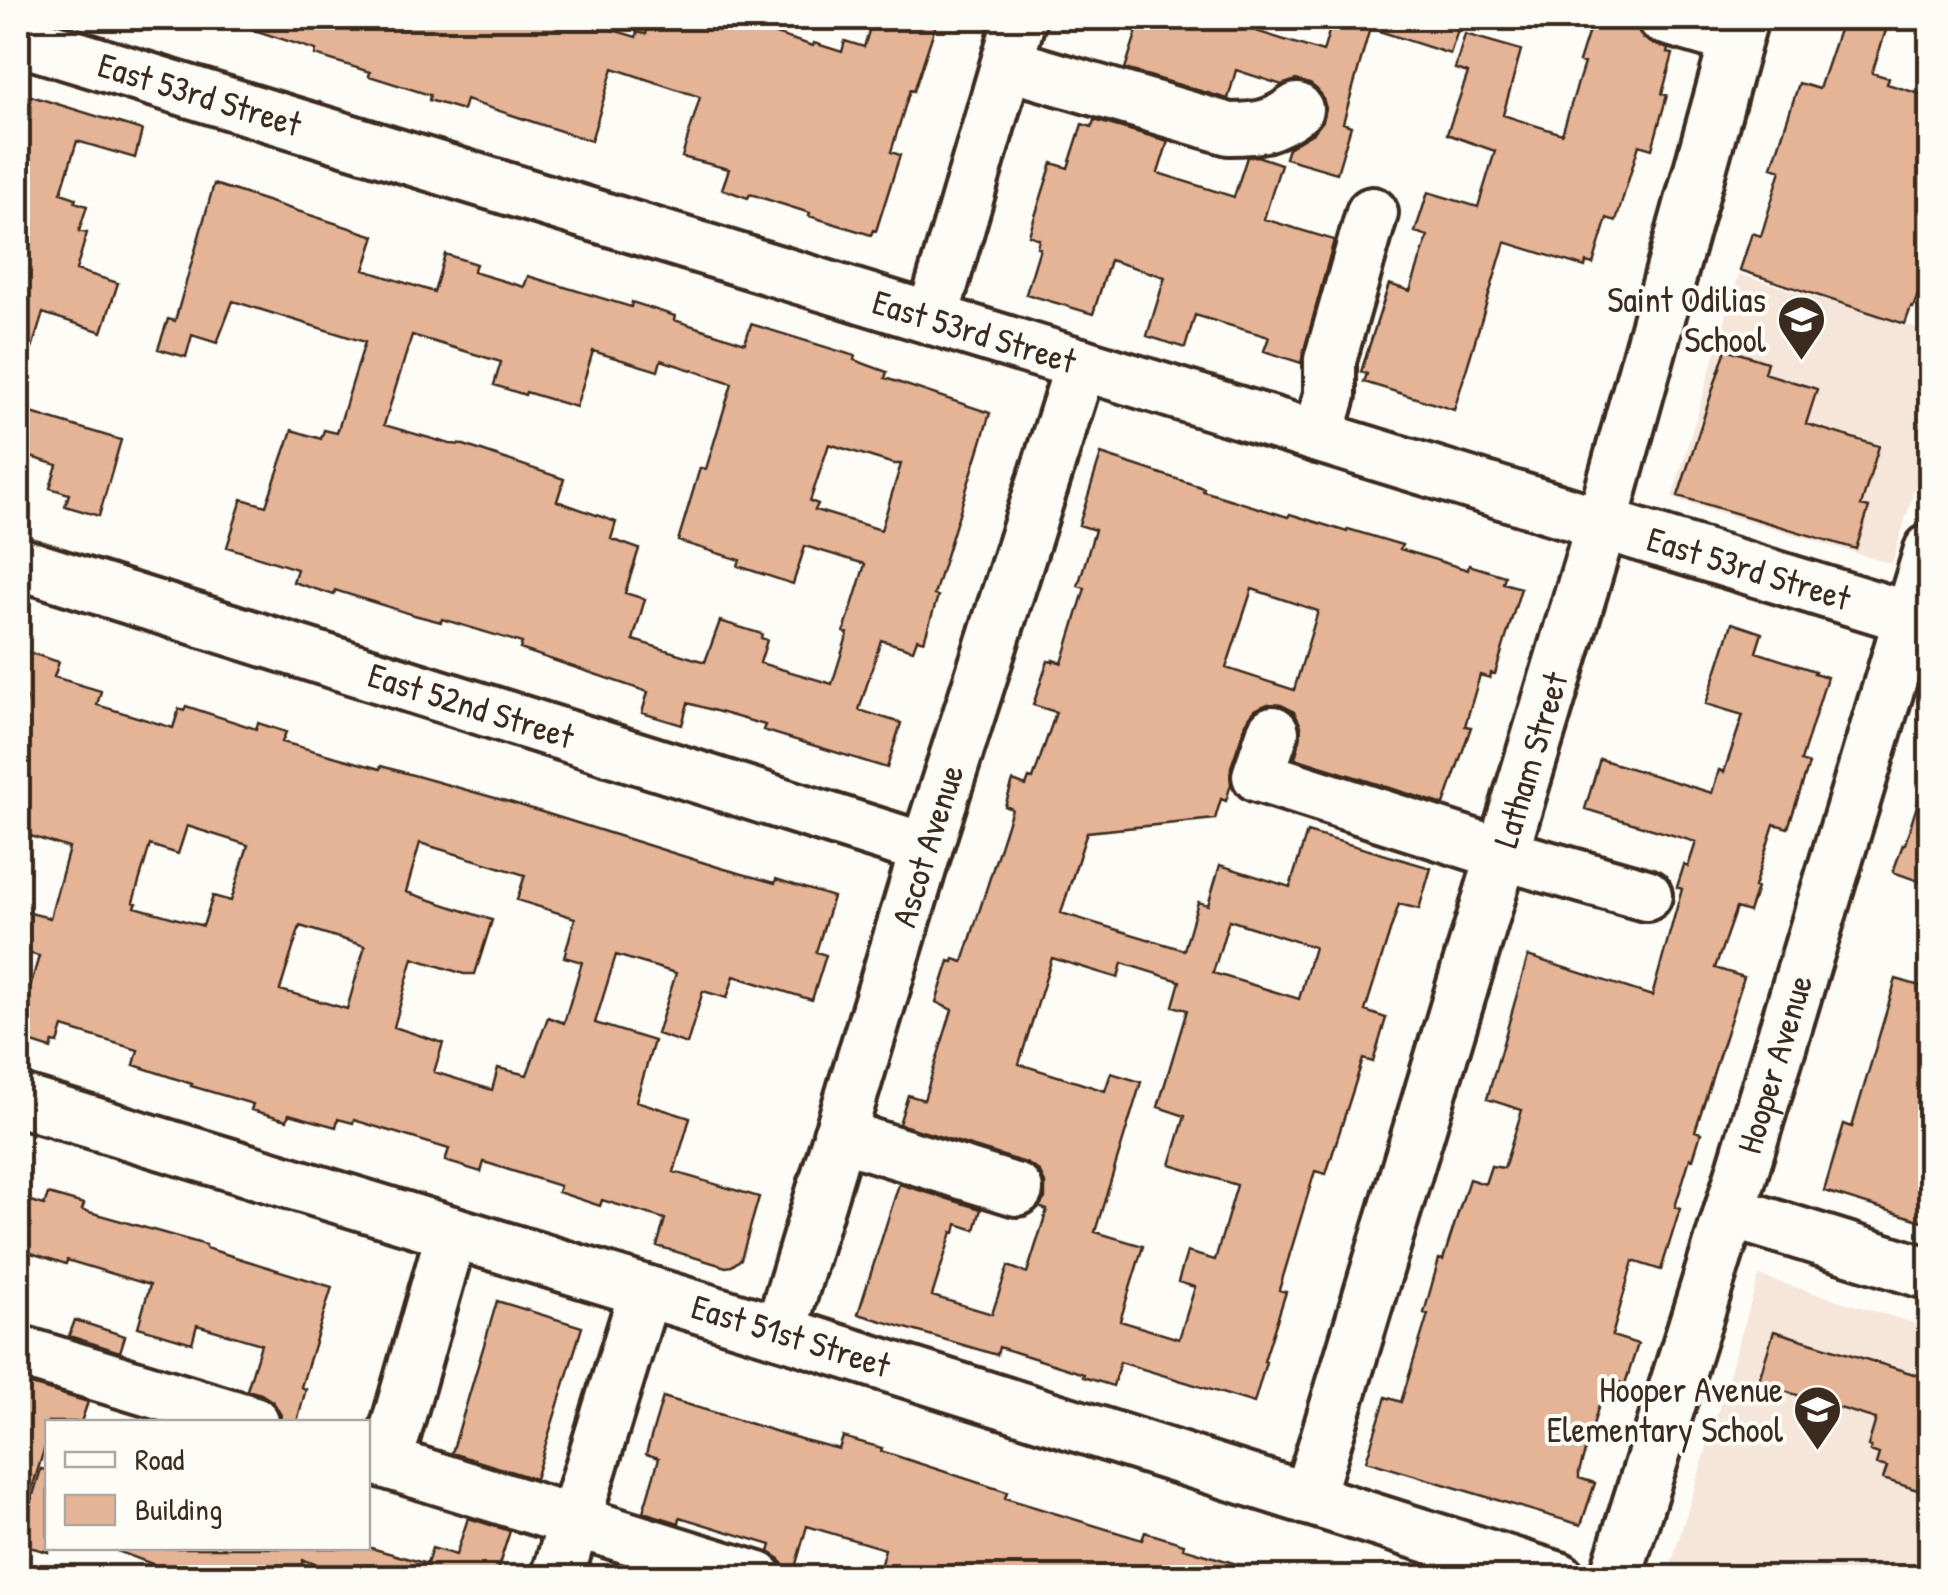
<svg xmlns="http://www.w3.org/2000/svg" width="1948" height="1595" font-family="'Patrick Hand',sans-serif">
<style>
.built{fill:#f6e6da}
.building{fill:#e5b497;stroke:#3b2a1e;stroke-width:2.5;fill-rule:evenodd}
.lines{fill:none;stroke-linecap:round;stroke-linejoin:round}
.minor-casing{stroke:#3b2a1e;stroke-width:58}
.minor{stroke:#fdfcf7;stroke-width:50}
.labels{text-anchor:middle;stroke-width:8;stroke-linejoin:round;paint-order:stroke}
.street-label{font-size:35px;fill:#3b2a1e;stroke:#fdfcf7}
.poi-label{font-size:35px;fill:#3b2a1e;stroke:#fdfcf7;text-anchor:end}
</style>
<rect width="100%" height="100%" fill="#fdfcf7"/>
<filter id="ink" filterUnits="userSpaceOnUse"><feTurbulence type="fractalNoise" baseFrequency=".01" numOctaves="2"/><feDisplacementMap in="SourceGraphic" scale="20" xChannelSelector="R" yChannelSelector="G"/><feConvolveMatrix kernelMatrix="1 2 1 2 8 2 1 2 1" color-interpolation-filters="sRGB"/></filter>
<g filter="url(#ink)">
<path class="built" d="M1739,274L1930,332V437L1892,564L1672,498Z
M1759,1276L1930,1328V1577L1667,1578Z"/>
<path class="building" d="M233,18H573L636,37L637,32L646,34L651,18H725L813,46L814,43L842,52L845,41L864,47L873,18H938L914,91L910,90L891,152L900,155L876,231L873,230L871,235L809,216L810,213L750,194L748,198L722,189L729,169L682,157L700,97L613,68L591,141L466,100L463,110L429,100L430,95L369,76L370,72L315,55L316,50L232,23Z
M1141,18H1243L1240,26L1323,52L1333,18H1462L1450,54L1370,28L1343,123L1351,126L1337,173L1285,158L1288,148L1313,133L1323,121L1326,108L1321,94L1310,84L1296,80L1282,85L1236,70L1228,99L1125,69Z
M1598,18L1637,28L1643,38L1668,49L1667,53L1673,54L1662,94L1667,95L1652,149L1639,145L1616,221L1607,218L1593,264L1586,262L1585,267L1505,242L1454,410L1364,382L1367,374L1361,372L1389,284L1410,291L1428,236L1415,232L1428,192L1478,207L1495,151L1447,134L1468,73L1455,69L1465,34L1521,50L1503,115L1562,134L1584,63L1579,62L1591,24L1595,26Z
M1843,18H1890L1872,73L1889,78L1887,84L1930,97V244L1922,263L1929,265L1913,308L1911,307L1905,324L1740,270L1752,233L1761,236L1781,170L1772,167L1799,83L1819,89Z
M18,92L142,130L135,158L77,141L61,193L76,198L75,202L87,206L79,231L87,233L76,270L118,283L102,332L43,313L24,374L18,373Z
M1094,120L1168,141L1158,173L1234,197L1247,157L1257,156L1281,164L1264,219L1334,240L1301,363L1264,351L1269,337L1195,315L1185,348L1147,336L1165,277L1110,260L1093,314L1026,294L1040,248L1037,247L1039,239L1029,235L1052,163L1068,168L1082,124L1092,127Z
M214,184L375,236L364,270L434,292L445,254L476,264L473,272L524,287L528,276L631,307L632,302L675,316L674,320L745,343L751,324L855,356L854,360L887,372L885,378L990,413L934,595L938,596L924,641L917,639L913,650L881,640L859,710L901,723L887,768L763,730L765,725L688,703L682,725L642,713L648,692L520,649L522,643L442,619L441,622L414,615L335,590L334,595L293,582L297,569L227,547L242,499L266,506L292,430L321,439L324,430L337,433L365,342L233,301L217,343L192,335L186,357L158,349L168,319L175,321ZM412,335L501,362L494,385L525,395L526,392L576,407L593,351L658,371L661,360L732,383L706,469L700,468L678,541L740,560L738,566L793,584L805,546L865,564L844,632L848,633L832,684L760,663L767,640L761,638L762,634L720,621L705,662L633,640L645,599L625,593L639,549L611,539L616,522L557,501L564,479L464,445L450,444L384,425ZM829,444L894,464H901L881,530L815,510L818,504L810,501Z
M1726,349L1767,362L1764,373L1817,389L1806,424L1879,446L1861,506L1869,508L1856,549L1678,496Z
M18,409L121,440L99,516L65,506L69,494L50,488L57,465L18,453Z
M1101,454L1204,488L1203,491L1288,517L1290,514L1347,532L1348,529L1402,545L1400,549L1468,570L1469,565L1505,576L1503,583L1521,588L1495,674L1491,673L1490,678L1480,675L1465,726L1471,727L1444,805L1295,758L1300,740L1301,726L1294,712L1281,705L1268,704L1255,710L1246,723L1231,767V784L1226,801L1221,799L1215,819L1087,832L1061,913L1184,950L1198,902L1208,905L1220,865L1290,887L1307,832L1431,868L1419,909L1399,904L1391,928L1365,1011L1386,1018L1373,1062L1363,1059L1326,1174L1315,1171L1279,1290L1286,1292L1264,1361L1266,1362L1254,1403L1120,1362L1113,1386L1083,1377L1084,1374L999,1347L997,1355L858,1314L899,1184L981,1209L975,1230L957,1224L955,1233L952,1232L932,1296L992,1314L1008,1266L1027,1273L1047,1210L1039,1207L1045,1198V1183L1039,1171L1026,1163L899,1124L908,1095L924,1100L952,1010L936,1002L949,961L953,962L954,959L963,962L1012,809L1005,806L1013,781L1026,786L1029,778L1033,779L1056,712L1033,705L1048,661L1053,662V660L1062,663L1085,588L1078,586L1095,530L1079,525ZM1252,589L1318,611L1294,690L1226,668ZM1229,920L1314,947L1299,999L1213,973ZM1052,958L1118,978L1122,963L1180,981L1173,1006L1187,1010L1158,1107L1185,1116L1170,1165L1237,1185L1215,1260L1187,1252L1178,1282L1195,1287L1179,1339L1120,1321L1143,1246L1095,1232L1141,1082L1111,1073L1105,1091L1019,1064Z
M1732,623L1762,633L1756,652L1815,671L1814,673L1827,677L1801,761L1809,764L1788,828L1774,824L1754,887L1757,888L1749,912L1736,908L1715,968L1744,977L1695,1131L1701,1133L1693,1159L1690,1158L1675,1207L1680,1209L1661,1270L1633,1261L1612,1336L1638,1344L1625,1384L1607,1378L1579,1472V1478L1595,1483L1581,1525L1366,1461L1386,1397L1401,1402L1428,1314L1424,1313L1439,1259L1443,1260L1469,1179L1485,1184L1491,1166L1504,1168L1522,1110L1487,1099L1528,956L1652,996L1682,889L1677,887L1684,865L1688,867L1696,842L1585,809L1600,759L1712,793L1719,770L1724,772L1743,715L1706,704Z
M18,649L59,662L54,677L101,691L97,705L173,728L179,709L184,711L186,706L256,729L258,723L286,732L282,742L380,769L381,766L513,803L721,868L775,883L776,879L833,897L816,952L826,955L812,1000L734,976L727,998L703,991L687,1044L657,1034L676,973L616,955L595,1023L654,1041L636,1101L690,1118L674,1172L759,1197L741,1259L732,1266L726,1267L657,1246L665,1219L602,1200L600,1206L558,1192L560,1186L484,1162L481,1172L445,1161L449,1149L354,1120L353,1123L338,1119L336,1127L289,1114L287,1120L251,1110L253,1104L191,1086L192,1084L134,1065L138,1050L63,1027L58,1043L53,1042L51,1049L23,1040L25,1034L18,1031V1029L39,956L18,950V910L50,918L69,848L18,832V731L27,698L18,695ZM187,826L248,845L231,901L213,896L203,926L135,907L137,903L133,902L150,845L178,854ZM420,843L525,875L517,900L575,918L564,957L582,962L564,1023L548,1017L527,1075L498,1068L492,1090L434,1072L443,1043L394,1027L413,958L464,974H475L492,920L406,892ZM300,926L365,946L347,1009L280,990Z
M1924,783L1930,784V863L1924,883L1893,872L1903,844H1905Z
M1896,979L1930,989V1216L1924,1214L1922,1221L1824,1191L1844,1124L1852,1127Z
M48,1194L84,1204L82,1210L206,1245V1248L332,1287L301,1387L306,1389L297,1422H281V1415L273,1402L261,1394L247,1390L261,1344L197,1325L192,1343L138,1327L150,1285L67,1260L66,1264L18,1249V1197L44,1205Z
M497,1301L582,1327L535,1479L452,1453Z
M75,1320L125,1336L120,1352L69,1336Z
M1774,1331L1930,1379V1494L1883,1479L1887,1467L1876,1464L1879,1454L1870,1451L1871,1447L1868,1446L1876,1419L1758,1383Z
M18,1381L88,1402L81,1422H48V1437L24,1514L18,1513Z
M663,1397L804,1440L839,1449L843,1437L882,1448L881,1451L1007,1492L1005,1498L1142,1540L1145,1532L1184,1544L1183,1548L1260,1571L1259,1578H877L885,1549L807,1526L792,1578H790L786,1576L780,1559L769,1552L771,1545L680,1517L679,1523L643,1512L659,1458L646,1454Z
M41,1469L48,1470V1552L18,1544Z
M468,1518L510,1531L498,1568L507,1571L506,1578H359L303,1560L298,1578H190L117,1551V1548H371L427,1564L432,1548L456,1555Z"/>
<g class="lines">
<defs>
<g id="minor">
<path d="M1663,18L1735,39"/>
<path id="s1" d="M18,39L1930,624"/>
<path d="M1007,64L1229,129C1259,129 1272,127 1297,109"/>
<path d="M932,319L1020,18"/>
<path d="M1318,437L1330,395V360L1372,213"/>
<path id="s2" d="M18,563L926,849"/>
<path d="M1273,732L1258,776L1502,854L1646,895"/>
<path id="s3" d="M18,1100L780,1332L1559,1578"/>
<path d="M839,1135L1017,1190"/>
<path d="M1730,1212L1930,1274"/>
<path id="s4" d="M780,1332L926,849L1081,364"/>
<path d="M18,1351L253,1422"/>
<path d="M394,1436L452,1232"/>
<path d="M368,1457L758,1578"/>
<path id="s5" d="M1308,1499L1602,523L1742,18"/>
<path d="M557,1578L645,1291"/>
<path id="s6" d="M1615,1578L1730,1212L1930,550"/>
</g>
</defs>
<use href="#minor" class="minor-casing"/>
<use href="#minor" class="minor"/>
</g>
</g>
<defs>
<symbol id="school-pin" viewBox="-11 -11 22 30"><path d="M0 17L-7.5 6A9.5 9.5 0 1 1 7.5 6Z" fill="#3b2a1e" stroke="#fdfcf7"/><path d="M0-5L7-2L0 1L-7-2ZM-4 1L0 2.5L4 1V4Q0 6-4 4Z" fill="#fff"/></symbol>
</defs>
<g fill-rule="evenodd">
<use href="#school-pin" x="1774" y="292" width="55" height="75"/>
<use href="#school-pin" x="1790" y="1382" width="55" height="75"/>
</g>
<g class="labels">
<g class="street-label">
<text dy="12" stroke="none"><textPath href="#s1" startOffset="190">East 53rd Street</textPath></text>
<text dy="12" stroke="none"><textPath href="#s1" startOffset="1000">East 53rd Street</textPath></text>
<text dy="12" stroke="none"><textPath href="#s1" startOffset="1810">East 53rd Street</textPath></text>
<text dy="12" stroke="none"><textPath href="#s2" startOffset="475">East 52nd Street</textPath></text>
<text dy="12" stroke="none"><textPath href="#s5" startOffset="772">Latham Street</textPath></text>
<text dy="12" stroke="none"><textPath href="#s4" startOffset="508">Ascot Avenue</textPath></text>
<text dy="12" stroke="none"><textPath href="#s6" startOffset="538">Hooper Avenue</textPath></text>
<text dy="12" stroke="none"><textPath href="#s3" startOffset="808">East 51st Street</textPath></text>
</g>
<g class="poi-label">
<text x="1766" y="312">Saint Odilias<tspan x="1766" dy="40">School</tspan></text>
<text x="1783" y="1402">Hooper Avenue<tspan x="1783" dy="40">Elementary School</tspan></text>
</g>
</g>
<rect width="1948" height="1595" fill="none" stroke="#fdfcf7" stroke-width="60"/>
<rect x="30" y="30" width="1888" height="1535" fill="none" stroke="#3b2a1e" stroke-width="4" filter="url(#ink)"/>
<rect x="45" y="1420" width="325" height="130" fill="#fdfcf7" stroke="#afa8a0" stroke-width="2.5"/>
<rect x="65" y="1452" width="50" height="15" fill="#fdfcf7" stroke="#afa8a0" stroke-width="2.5"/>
<text x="135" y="1470" font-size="30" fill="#3b2a1e">Road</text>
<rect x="65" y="1495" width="50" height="30" fill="#e5b497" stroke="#afa8a0" stroke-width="2.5"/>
<text x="135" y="1520" font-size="30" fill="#3b2a1e">Building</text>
</svg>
